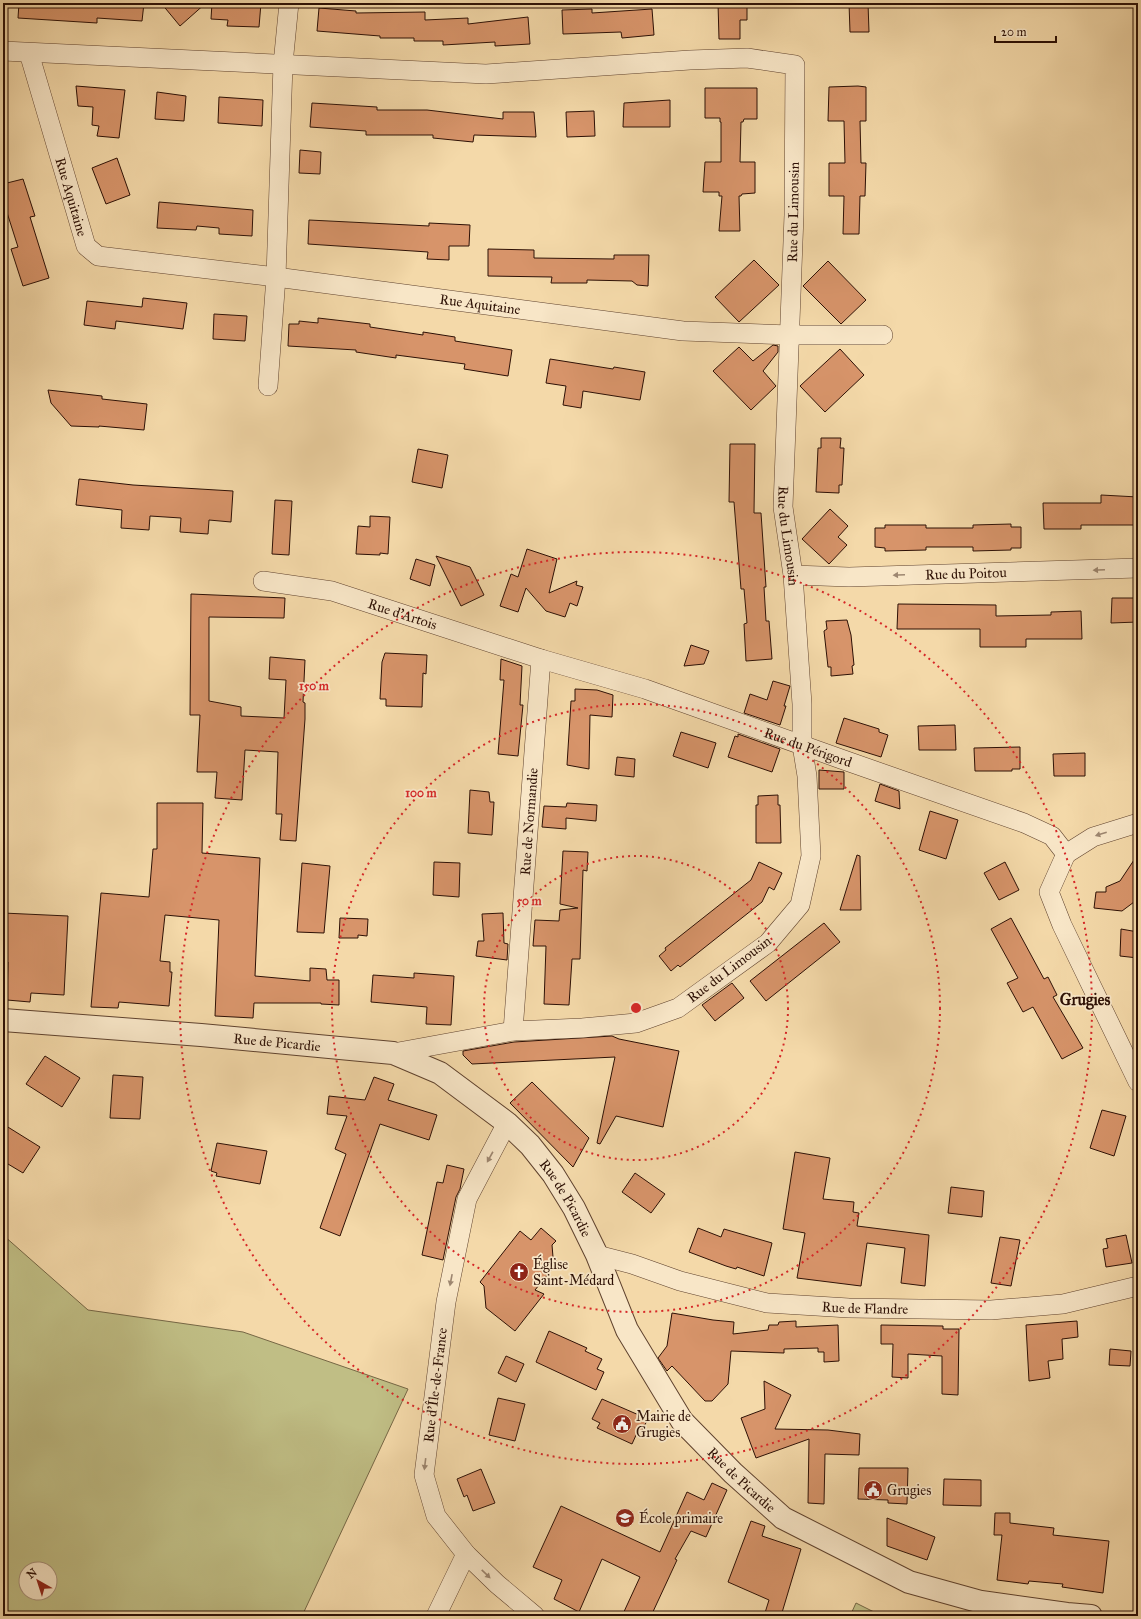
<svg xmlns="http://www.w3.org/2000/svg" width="1141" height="1619" font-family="'IM FELL Great Primer',serif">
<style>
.green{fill:#c0be85;stroke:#766745;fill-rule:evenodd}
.building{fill:#d7946a;stroke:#2d1005}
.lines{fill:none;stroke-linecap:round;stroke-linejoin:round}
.minor-casing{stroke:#5f422e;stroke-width:20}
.tertiary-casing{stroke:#5f422e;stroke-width:24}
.minor{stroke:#f8e6c7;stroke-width:19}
.tertiary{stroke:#f8e6c7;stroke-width:22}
.oneway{fill:#9d8670}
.ring{fill:none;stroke:#d62828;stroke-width:2;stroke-dasharray:2 4}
.labels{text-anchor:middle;stroke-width:3.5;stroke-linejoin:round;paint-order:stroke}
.street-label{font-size:14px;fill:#2d1005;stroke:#f8e6c7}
.poi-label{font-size:14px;fill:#2d1005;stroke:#f8e6c7;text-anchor:start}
.quarter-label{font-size:16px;font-weight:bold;fill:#2d1005;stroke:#f8e6c7}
.centre{fill:#d62828;stroke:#f8e6c7;stroke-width:2}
.ring-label{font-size:12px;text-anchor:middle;font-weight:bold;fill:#d62828;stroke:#f8e6c7;stroke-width:3.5;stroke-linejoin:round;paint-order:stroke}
</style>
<rect width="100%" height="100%" fill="#f4d9a9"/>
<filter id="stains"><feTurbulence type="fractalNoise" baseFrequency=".005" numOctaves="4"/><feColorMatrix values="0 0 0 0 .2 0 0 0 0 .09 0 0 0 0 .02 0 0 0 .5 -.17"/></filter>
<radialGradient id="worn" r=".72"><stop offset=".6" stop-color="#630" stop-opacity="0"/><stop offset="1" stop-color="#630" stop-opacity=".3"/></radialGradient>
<path class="green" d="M3,1235L88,1310L243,1332L408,1389L302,1616H3ZM26,1569H50V1593H26Z
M856,1603L882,1616H850Z"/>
<path class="building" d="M19,3H144L142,21L97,18V23L18,18Z
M161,3H206L180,26Z
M212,3H261L259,27L227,26L228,20L211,19Z
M718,3H747V20H740V39H719Z
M849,3H868L869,32H850Z
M319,8L356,11V13L425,12V20L468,18V24L528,17L530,44L495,46V42L443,45V41H414V38H380V36L317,31Z
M592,9V13L652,9L654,35L622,38L621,32L563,34L562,10Z
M76,86L125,90L119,138L97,136L99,126L92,125L93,107L78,106Z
M858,86L866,87V121H860L861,163H866L865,196H860L859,234H843L844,196H829V163H845L844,121H828L829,87Z
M705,88H757V119H744L743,122H741L740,162H755V193L742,194L741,196H739L740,231H719L722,196H719V192H703L705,162H721V122H720V118H705Z
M157,92L186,96L184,121L155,119Z
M219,97L263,100L262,126L218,123Z
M670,100V127H623L624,103Z
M312,103L377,107V110H427L503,119V112H534L536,137L474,135L473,142L433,138V135H366V131L310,127Z
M594,111L595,136L567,137L566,112Z
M300,150L321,152L320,174L299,173Z
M117,158L130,195L106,204L92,168Z
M23,179L35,216L30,217L49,278L23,286L11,249L18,247L3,200V184Z
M159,202L253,210L252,236L219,234V228L197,226L196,230L157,228Z
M309,220L429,226V223L470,225L469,246H449V260L427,259L428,252L308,244Z
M488,249L534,250V258L614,259V255H649L648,286L637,285L632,281L587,280V283H551L552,277L488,276Z
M754,260L779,285L739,322L715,297Z
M828,261L866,300L841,324L803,286Z
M143,298L187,303L183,329L116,321L115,329L84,325L87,301L142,307Z
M214,314L247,316L245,341L213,339Z
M318,318L370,324V327L423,335V332L455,337V341L512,350L508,376L464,369L465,364L396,355V358L356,352V350L288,346L289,324H299V321L318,323Z
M773,345L778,346V352L763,371L776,386L751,410L713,371L739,347L753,361Z
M840,349L864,375L825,412L800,386Z
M550,359L613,369L614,367L645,372L640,400L583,391L581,408L563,405L566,386L546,383Z
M48,390L102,396V399L147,404L144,430L99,426V427L71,426L51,403Z
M821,438H841L840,448H844L842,485H839V493L816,492L818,448H821Z
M730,444H755L754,513H761L766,587H764L766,621H769L772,659L746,661L744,624L747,623L744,589H741L734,502H729Z
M418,449L448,455L442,488L412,482Z
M79,479L133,485L233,491L231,522L209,520L208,534L180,532L181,518L150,516L149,530L121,528L122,510L76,505Z
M1101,495L1138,497V525H1081V529H1044L1043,503H1101Z
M275,500L292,501L289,555L272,554Z
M830,509L848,526L838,537L847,545L829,564L802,539Z
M370,516L390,517L388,554L380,553V555L356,554L358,526L370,527Z
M1011,524V527H1021V548H1011V550L973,551V547H926V550L885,551V548L875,547V528H885V525H926V528H973V525Z
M527,549L557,559L549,593L577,581L576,585L583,587L577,606L570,603L565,617L546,611L526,588L518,612L500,606L511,574L518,577Z
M436,556L470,567L484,595L461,606Z
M416,559L435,565L430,586L410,579Z
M191,594L285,598L284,618L209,617V701L241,707V716L284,718L286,680L269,679L270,657L305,660L303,702L305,703V719L296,841L280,840L282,814H276L278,752L245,750L242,800L215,798L217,772H197L200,715H190Z
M1112,598H1138V622L1111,623Z
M898,604L996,605V616L1051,615V612L1081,611L1082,639H1026V647H980V629H897Z
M847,620L851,635L854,665L852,666L853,674L831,676V667H828L824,631L827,629L826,621Z
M691,645L709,651L704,664L684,666Z
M385,653L427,655L426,674L423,673L422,707L386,706V699H380L382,662Z
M501,659L522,666L520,705H523L518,756L498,754L504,680H500Z
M773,681L790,686L784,706H786L780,725L744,713L750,694L767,700Z
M575,689L597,690L613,695L612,717L590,715L589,769L567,765L571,701H575Z
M844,718L879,729V732L888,735L881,757L836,743Z
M955,725L956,750H919L918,726Z
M681,732L716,743L708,768L673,756Z
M738,734L780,749L772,772L728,757L735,736L738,737Z
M1020,747V769H1012V771H975L974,748Z
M1085,753V776H1054L1053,754Z
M617,757L635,759L634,777L615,775Z
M819,770L844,772V789H819Z
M880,784L899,791L900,809L875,801Z
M470,790L489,792L490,802H494L492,835L468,833Z
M778,795V805H780L781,843H756V805H758V796Z
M157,803H203L202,853L260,858L255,976L310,981V968L326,969L327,980H339V1005L321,1004V1003H254L253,1018L215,1016L219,920L165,915L160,961L170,962V972H172L169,1006L119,1002L118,1008L91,1007L101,893L149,897L153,849H157Z
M567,803L597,805L596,821L566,818V829L542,827L544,806L566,807Z
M930,811L958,820L946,859L919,850Z
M563,851L588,852L587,871L583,870L580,959H572L569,1005L544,1004L546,946H533L535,920L559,921L560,910L578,908L560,904Z
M1138,854V899L1122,911L1094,908L1096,892H1106V887L1120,881Z
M857,855L860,856L861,910H840Z
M434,862L460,863L459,897L433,895Z
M759,862L782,873L774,890L769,887L762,902L680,967L678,965L671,971L659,956L666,950L665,948L751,880Z
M1005,862L1019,890L999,900L984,873Z
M302,863L330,866L324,933L297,932Z
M3,913L68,916L64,995L31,993L30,1002L7,1000L8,962H3Z
M503,913L504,943L508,944L507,960L476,956L478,941H484L482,914Z
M340,918L368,919L367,936L358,935V938H339Z
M1011,918L1044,979L1048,977L1057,995L1053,997L1083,1048L1062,1059L1033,1007L1023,1012L1007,983L1018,978L991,929Z
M824,923L840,942L766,1001L750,981Z
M1121,929L1138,932V958L1120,956Z
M414,973L454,976L451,1025L426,1024L427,1007L371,1002L373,975L414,978Z
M732,983L744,998L715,1021L702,1005Z
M612,1036L619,1039L679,1051L663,1127L616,1116L600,1144L597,1143L615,1057L472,1064L463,1055V1051L514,1042Z
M45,1056L80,1078L62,1107L26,1084Z
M113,1075L143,1077L140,1119L110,1118Z
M374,1077L394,1084L388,1100L437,1115L429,1140L380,1124L340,1236L320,1228L346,1154L335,1149L347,1116L327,1114L329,1096L365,1100Z
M532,1082L589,1138L573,1167L510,1103Z
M1102,1110L1126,1116L1114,1156L1090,1148Z
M3,1124L40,1147L23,1173L3,1161Z
M217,1143L267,1151L260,1184L216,1176L217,1173L211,1171Z
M795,1152L830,1158L823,1199L854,1202L853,1212L859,1213L857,1226L929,1235L925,1286L901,1283L905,1248L867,1243L861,1286L797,1278L805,1233L783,1229Z
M447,1165L464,1169L460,1189L456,1197L443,1260L422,1255L437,1182L443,1183Z
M635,1173L665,1194L651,1213L622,1192Z
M951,1187L984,1191L982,1217L948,1213Z
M541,1228L556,1241L552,1245L553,1257L558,1262L535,1290L544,1294L515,1331L486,1308L484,1286L480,1282L520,1231L531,1240Z
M698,1228L721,1237L724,1229L772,1243L764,1276L737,1267L736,1269L726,1266L689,1252Z
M1126,1235L1132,1263L1106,1267L1103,1249L1108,1248L1106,1239Z
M1000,1237L1020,1240L1011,1286L991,1283Z
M672,1313L713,1320L734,1322L733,1334L768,1330L769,1325H778L779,1322L796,1321V1327L838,1325L839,1361L824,1362V1352H818V1348L784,1349V1353L731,1351L728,1384L712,1401H705L672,1366L667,1371L658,1358L667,1346Z
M1077,1321L1078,1337L1062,1339L1063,1359L1048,1361L1050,1378L1029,1381L1026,1325Z
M881,1325L943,1326V1329H959L958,1395L942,1394V1356L908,1354V1378L892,1377L893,1344H881Z
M549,1331L587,1348L585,1351L602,1359L597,1369L604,1372L596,1390L536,1362Z
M1110,1349L1131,1351L1130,1366L1109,1365Z
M506,1356L524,1364L516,1382L498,1373Z
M764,1381L791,1395L775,1429L828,1430L860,1434L859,1455L825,1454L824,1504L808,1503L809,1439L756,1458L741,1418L765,1409Z
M498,1398L525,1404L515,1441L489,1435Z
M602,1399L648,1419L641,1432L637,1433L632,1444L597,1428L600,1423L592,1419Z
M859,1468H908L907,1504L888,1503V1500L858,1499Z
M481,1469L495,1503L473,1511L467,1495L464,1497L457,1479Z
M944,1479L981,1480V1506L943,1505Z
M712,1483L727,1490L706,1537L691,1531L675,1559L677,1560L651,1616H622L640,1577L602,1559L579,1612L554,1599L562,1580L533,1567L561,1506L660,1552L687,1492L704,1500Z
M995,1513H1010V1523L1054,1528L1053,1535L1109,1541L1103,1593L1062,1587L1063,1584L1029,1581L1028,1584L997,1580L1002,1535H994Z
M887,1518L935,1537L927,1560L887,1546Z
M751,1521L765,1526L762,1536L801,1549L781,1616H764L769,1600L728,1582Z"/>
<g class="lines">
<defs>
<g id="minor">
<path id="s1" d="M3,51L486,74L690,60L747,58L795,65L794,215L783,507L793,575L802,704V745L807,776L811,856L800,905L768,943L678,1008L636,1023L582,1028L513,1031L393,1053"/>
<path id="s2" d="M29,53L86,246L98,256L276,277L683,331L790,335H883"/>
<path d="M268,386L276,277L283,64L289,3"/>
<path id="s3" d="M793,575L849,577L1138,568"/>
<path id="s4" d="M263,581L332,591L541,659L645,689L841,759L1024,823L1052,836L1066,854"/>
<path d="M1066,854L1049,892L1062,925L1138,1082"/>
<path d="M1066,854L1093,837L1138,823"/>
<path id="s5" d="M513,1031L541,659"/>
<path d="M507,1123L467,1199L446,1302L424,1475L436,1516L466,1554L497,1584L535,1616"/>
<path id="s6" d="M597,1255L632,1264L680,1281L767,1303L849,1308L991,1310L1063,1304L1138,1286"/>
<path d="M436,1616L466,1554"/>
</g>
<g id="tertiary">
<path id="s7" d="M3,1020L201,1035L393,1053L440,1073L507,1123L530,1145L553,1174L574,1208L597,1255L627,1330L682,1421L733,1473L783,1518L909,1582L981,1602L1067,1614L1091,1616"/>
</g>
</defs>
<use href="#minor" class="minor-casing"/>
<use href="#tertiary" class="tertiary-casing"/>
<use href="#minor" class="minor"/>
<use href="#tertiary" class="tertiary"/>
</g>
<defs><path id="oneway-solid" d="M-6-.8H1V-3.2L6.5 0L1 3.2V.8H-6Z"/></defs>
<g class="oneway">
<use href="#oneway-solid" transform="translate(1099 570) rotate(178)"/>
<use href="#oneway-solid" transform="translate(899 575) rotate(178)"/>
<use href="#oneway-solid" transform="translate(1101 834) rotate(163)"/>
<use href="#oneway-solid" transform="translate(490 1157) rotate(119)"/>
<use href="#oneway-solid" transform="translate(451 1280) rotate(101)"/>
<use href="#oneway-solid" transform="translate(425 1464) rotate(97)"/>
<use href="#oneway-solid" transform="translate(486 1574) rotate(44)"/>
</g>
<g class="ring">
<circle cx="636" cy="1008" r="152"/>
<circle cx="636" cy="1008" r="304"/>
<circle cx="636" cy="1008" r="456"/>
</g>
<defs>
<symbol id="church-disc" viewBox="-11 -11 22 22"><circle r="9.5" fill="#8f2418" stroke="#f8e6c7"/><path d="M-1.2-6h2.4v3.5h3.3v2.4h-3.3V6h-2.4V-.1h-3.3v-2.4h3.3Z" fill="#fff"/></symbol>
<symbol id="civic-disc" viewBox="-11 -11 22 22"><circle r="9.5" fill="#8f2418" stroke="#f8e6c7"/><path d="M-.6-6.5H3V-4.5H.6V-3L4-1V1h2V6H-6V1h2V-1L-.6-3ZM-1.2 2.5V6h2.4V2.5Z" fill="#fff"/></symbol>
<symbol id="school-disc" viewBox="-11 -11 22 22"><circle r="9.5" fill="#8f2418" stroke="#f8e6c7"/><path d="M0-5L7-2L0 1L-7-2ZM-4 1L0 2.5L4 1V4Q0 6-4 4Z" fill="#fff"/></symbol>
</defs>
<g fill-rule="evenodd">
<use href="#church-disc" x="508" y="1261" width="22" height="22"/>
<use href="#civic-disc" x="611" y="1413" width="22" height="22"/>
<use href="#civic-disc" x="862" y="1479" width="22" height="22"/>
<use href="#school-disc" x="614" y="1507" width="22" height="22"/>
</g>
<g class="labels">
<g class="street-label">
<text dy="5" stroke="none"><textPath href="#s2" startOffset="150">Rue Aquitaine</textPath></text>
<text transform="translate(793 212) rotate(-89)" y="5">Rue du Limousin</text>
<text dy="5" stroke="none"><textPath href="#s2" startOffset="602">Rue Aquitaine</textPath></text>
<text dy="5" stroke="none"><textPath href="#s1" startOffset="1265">Rue du Limousin</textPath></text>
<text dy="5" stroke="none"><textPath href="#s3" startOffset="173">Rue du Poitou</textPath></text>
<text dy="5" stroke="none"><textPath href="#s4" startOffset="144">Rue d'Artois</textPath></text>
<text dy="5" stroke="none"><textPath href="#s4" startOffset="571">Rue du Périgord</textPath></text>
<text dy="5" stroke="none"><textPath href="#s5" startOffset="210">Rue de Normandie</textPath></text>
<text transform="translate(729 969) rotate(-37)" y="5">Rue du Limousin</text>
<text dy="5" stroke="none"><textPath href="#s7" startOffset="275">Rue de Picardie</textPath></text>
<text dy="5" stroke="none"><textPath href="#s7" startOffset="622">Rue de Picardie</textPath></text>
<text dy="5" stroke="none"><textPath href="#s6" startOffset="275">Rue de Flandre</textPath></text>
<text transform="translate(435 1385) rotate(-83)" y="5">Rue d'Île-de-France</text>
<text dy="5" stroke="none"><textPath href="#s7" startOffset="958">Rue de Picardie</textPath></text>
</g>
<g class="poi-label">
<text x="533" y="1269">Église<tspan x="533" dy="16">Saint-Médard</tspan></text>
<text x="636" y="1421">Mairie de<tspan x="636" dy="16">Grugies</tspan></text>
<text x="887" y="1495">Grugies</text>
<text x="639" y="1523">École primaire</text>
</g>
<g class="quarter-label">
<text x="1085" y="1005">Grugies</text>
</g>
</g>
<circle cx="636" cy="1008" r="6" class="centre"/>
<g class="ring-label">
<text x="314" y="690">150 m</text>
<text x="421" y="797">100 m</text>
<text x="529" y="905">50 m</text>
</g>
<rect width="1141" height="1619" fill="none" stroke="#f4d9a9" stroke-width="16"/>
<rect x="4" y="4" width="1133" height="1611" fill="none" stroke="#2d1005" stroke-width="2"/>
<rect x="8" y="8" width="1125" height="1603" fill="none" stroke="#2d1005"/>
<g transform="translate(38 1581) rotate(321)"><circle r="19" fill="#f8e6c7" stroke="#a79079"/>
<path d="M0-3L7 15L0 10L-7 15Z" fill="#8f2418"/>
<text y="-6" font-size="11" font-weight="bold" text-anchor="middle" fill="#2d1005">N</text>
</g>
<path d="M995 36v6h61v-6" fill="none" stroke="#2d1005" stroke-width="2"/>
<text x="1001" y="36" font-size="12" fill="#2d1005" stroke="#f8e6c7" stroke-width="3" paint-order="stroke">20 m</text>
<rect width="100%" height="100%" filter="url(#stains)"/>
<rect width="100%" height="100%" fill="url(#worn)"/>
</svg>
